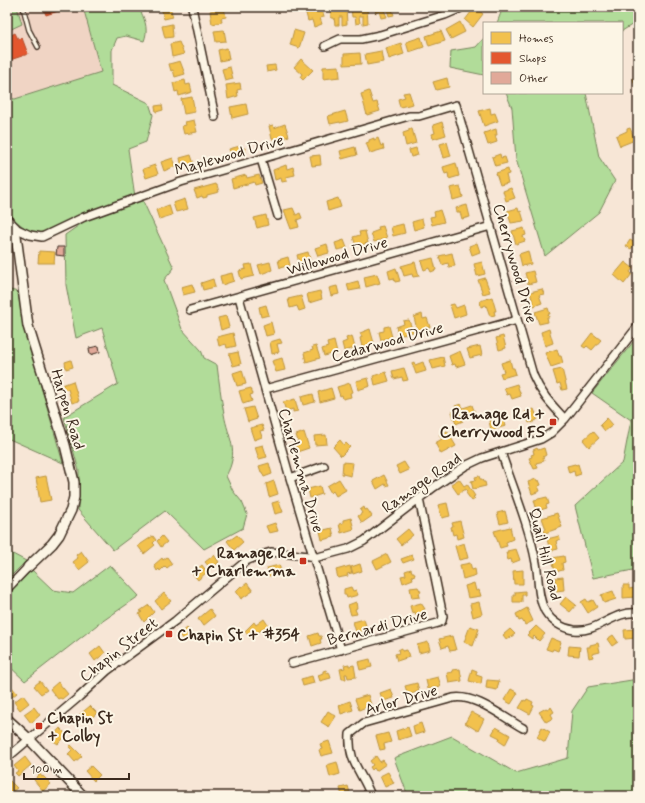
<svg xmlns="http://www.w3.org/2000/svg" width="645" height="803" font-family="Mynerve,sans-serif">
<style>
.built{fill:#f0d4c4}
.green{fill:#b1dc99;stroke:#76835c}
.homes{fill:#f2c14e;stroke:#bb9440}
.shops{fill:#e4572e;stroke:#b14a29}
.building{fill:#e1a999;stroke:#3b2a1e}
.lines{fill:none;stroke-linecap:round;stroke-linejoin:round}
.service-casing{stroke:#3b2a1e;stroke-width:6}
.minor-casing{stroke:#3b2a1e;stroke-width:10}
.tertiary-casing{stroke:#3b2a1e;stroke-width:12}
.service{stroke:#fcf5e5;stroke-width:3.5}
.minor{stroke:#fcf5e5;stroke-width:7}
.tertiary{stroke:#fcf5e5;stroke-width:9}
.poi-dot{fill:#c8321e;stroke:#fcf5e5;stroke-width:1.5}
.labels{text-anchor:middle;stroke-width:4;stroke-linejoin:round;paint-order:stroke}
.street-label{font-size:16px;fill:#3b2a1e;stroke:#fcf5e5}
.poi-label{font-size:16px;font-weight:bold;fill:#3b2a1e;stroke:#fcf5e5;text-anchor:end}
</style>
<rect width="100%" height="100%" fill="#f7e6d6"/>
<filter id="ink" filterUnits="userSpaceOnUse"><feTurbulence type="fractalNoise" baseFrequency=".025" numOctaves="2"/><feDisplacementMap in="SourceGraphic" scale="8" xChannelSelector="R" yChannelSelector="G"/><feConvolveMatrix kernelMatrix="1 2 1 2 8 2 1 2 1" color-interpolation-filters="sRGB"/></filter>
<g filter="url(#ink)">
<path class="built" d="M17,7H83L101,72L15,99L7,98V31L22,24Z"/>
<path class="green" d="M7,7H17L22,24L7,31Z
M83,7H128L141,12C146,22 148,31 144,41L126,36L117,38L112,50V85L149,103L153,115L146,142L128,149L135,197L87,212L41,233L30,232L16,221L7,209V98L15,99L101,72Z
M503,7H638V21L622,31V23H497Z
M484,38V75L450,68L451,51L476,47Z
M506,93H586L599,157L615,181L599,212L545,256L516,159L512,108Z
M142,199L174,268L164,280L182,329L201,350L204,358L217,365C219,381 221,398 224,414C228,438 240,451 226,476L233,491L242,502L247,514L243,528L204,549L165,511L113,550L78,510L79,471L64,417L118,384L102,328L76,338L66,285L65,235L85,221Z
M7,289L18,292L24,329L35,365L63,463L7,438Z
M638,336V569L593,578L575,506L623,462L631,420L592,393Z
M7,551L26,561L7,580Z
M110,565L139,596L97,625L25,681L7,664V595L32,570L53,590L73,593Z
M638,679V796H408L394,758L452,736L516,773L568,758L572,711L588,687Z"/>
<path class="homes" d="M161,7H170L173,17L164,19Z
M317,7H321L324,17L320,18L322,24L314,27L312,20L308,21L305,10Z
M330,7H346L347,24L342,25V17H339V25H335L334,18H331Z
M351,7H367L368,23L363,24V16H359L360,23L356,24L355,17H352Z
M374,7H391L394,15L389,16L387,9L384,10L387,17L381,18L379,11L376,13Z
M475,7L483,14L473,27L465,20Z
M224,8L226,17L221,18L222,22L212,24L210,11Z
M460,22L465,32L451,39L446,30Z
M172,24L173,37L165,38L162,26Z
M224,30L226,41L216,42L214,31Z
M294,30L304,33L299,48L290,45Z
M441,31L445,41L429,46L426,36Z
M421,37L424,47L409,52L406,42Z
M179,42L184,54L172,57L170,44Z
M401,43L404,54L389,59L386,48Z
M227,48L229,59L220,61L218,50Z
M381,51L383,62L367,65L365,54Z
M360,53L361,64L344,65V54Z
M301,59L313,70L303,80L300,77L302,74L294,67Z
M180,61L185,74L175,77L173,70L171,71L169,64Z
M275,65L276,70L267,72L266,66Z
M339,66L340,77L323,79V67Z
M230,67L233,79L225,81L222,69Z
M638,76V90L637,91L633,79Z
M447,78L449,87L436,90L433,82Z
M185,80L186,85L190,84L192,92L179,96L178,91L175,92L173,83Z
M240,83L241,89L237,90L238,96L228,99L226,85Z
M369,91L373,103L377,102L380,111L367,115L361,94Z
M409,92L413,104L400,107L398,99L405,97L403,93Z
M192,97L195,112L184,114L181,99Z
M246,104L248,114L232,118L230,107Z
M162,105L163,110L156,112L155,106Z
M490,108L491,114L495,113L498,121L484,126L479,111Z
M345,111L348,121L340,123V122L330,124L328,116Z
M194,120L197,132L184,134L182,126L186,125L185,122Z
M442,122L446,135L433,139L432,134L435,133L433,125Z
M285,124L289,136L277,140V138L272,139L269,126L273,125L274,128Z
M630,128L635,140L620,146L616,136L627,131V129Z
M409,129H412L416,143L406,146L403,133L409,131Z
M496,129L497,135H495L497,142L488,145L484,133Z
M374,138V140L378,138L381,146L383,145L384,149L370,153L366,143L369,142V140Z
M447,142L451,156L444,158L440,144Z
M240,146L241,149L245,148L246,153L232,157L229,149Z
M355,147L357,155L342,159L340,151Z
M416,148L418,155L411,157L409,150Z
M500,154L501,158L505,157L507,163L495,166L492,157Z
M191,155L194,164L182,168L180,158Z
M320,155L321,165L312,166L310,156Z
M173,158L176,166L164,171L161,162Z
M456,163L459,176L449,179L448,173L445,174L443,167Z
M155,165L158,174L146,178L143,169Z
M286,165L287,169L293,167L295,175L286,177L287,181L282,182L281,178L275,180L273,170Z
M508,169L509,174L506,175L508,183L500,185L496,173Z
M246,175L247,178L259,175L262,183L255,185L254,182L233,188L231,179Z
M216,184V185H217L219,192L207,195V197L203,198L202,196L197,198L194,190Z
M460,186L463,197L453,200L450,188Z
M511,188L515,198L506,201L503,191Z
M338,198L341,207L328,211L326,202Z
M185,199L188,209L176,212L173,203Z
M169,205L172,215L159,219L156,210Z
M467,205L470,217L462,219L460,212H457L456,208Z
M293,208L296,215L300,213L302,218L297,220L299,227L291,229L284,210Z
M518,208L519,212L521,211L524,221L511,223L507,211Z
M440,210L444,222L432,225L430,217L435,216L434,212Z
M266,215L268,225L257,228L254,218Z
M422,219L424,227L414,230L412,222Z
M403,224L405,233L393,236L391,227Z
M383,226L387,238L374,242L371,233L379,230L378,227Z
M524,228L526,235L523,236L525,241L516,244L512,231Z
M365,231L368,243L356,246L353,237L360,235L359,232Z
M344,240L347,248L337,250L335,243Z
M630,240L635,243L631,249L626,246Z
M477,243L480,252L472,255L469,246Z
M327,244L329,253L318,256L315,248Z
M39,251L55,252L54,263H38Z
M528,251L531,264L522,266L519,254Z
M308,252L310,260L299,263L297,255Z
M452,253L455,266L449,267L448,263L442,265L439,256Z
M288,257L290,265L280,268L278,260Z
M433,258L436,270L431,272L429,268L424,270L421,261Z
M270,262L272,270L261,274L258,265Z
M415,262L419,276L413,277L412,274L404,276L401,266Z
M482,262L485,274L477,276L474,264Z
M625,262L633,268L630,272L632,274L624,284L614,275Z
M251,264L254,276L241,279L239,271L246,269L245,265Z
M396,268L400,281L395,282L394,278L390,279L388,271Z
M533,271L536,282L528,284L525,273Z
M232,273L234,281L222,285L220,276Z
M377,274L380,283L366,287L364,277Z
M485,278L490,292L483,294L478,280Z
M213,279L215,287L203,290L201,283Z
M358,281L360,289L349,291L347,284Z
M192,284L195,292L183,295L181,287Z
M337,286L339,294L331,296L329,288Z
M542,289L544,294L539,295L542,303L534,306L530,292Z
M320,291L322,299L309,303L307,294Z
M301,296L305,309L299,311L297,306L290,308L288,299Z
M492,297L496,311H494L495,315L490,316L486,305L481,307L480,301Z
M454,304L456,308L464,305L466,314L454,318L450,305Z
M266,305L269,315L261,317L259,307Z
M548,308L550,314H548L549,317H547L548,322L539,324L535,312Z
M422,314L423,319L427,318L430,327L417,330L414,317Z
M226,316L229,327L221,330L218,318Z
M409,320L413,332L399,336L396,327L404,324L403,321Z
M271,322L274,334L266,336L263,325Z
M389,326L392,337L381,340L379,332L384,331V327Z
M370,329L374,343L362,347L360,338L362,337L360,333Z
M549,329L553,343L545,346L541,332Z
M233,333L236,346L227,348L226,344L219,346L217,337Z
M592,333L601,340L592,350L587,346L585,348L582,346Z
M352,336L355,348L344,351L342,343L347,341L346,338Z
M503,336L506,348L499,350L496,338Z
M280,339L282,343L277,344L279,352L272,354L270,342Z
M334,341L337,353L324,356L322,349L328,347L327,343Z
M316,346L320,358L306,362L304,353L313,350L312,347Z
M480,346L482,355L470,358L467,349Z
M557,349L559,356H561L563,363L551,367L545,353Z
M460,351L465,364L456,367L455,364L452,365L449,356Z
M238,352L241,364L233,366L229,354Z
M443,357L445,366L433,369L430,360Z
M282,358L285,370L276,372L272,361Z
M71,360L73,367L66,369L65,362Z
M510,360L512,368H514L516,374L502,378L500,373L504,372L501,363Z
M414,362L415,365L423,362L426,371L416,374L412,363Z
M404,368L408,380L403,381L402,377L394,379L392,371Z
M562,369L567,389L562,390L560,383L557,384L553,371Z
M242,370L246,384L237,386L233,373Z
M386,372L389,381L375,385L373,376Z
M368,378L370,386L358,390L356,381Z
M73,381L79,401L72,403L68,389L64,390L62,385Z
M350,383L353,392L350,393L351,397L343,399L342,395L340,396L337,387Z
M517,384L521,396L512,399L510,394L507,395L504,388Z
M251,388L253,394L250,395L252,401L243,404L239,391Z
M331,388L334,398L320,402L318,392Z
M313,394L315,402L303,405L301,397Z
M295,399L298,411L293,412V409L286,411L283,402Z
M461,404L463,408L472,405L475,413L462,418L463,421L456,424L452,412L456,411L455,406Z
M253,407L257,419L248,422L244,409Z
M534,409L538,419L532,423L531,422L529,423L525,412Z
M503,417L506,426L491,430L489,421Z
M607,418L613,425L605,431L600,425Z
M262,425L264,430L260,431L262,437L254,440L250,428Z
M447,431L456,446L441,454L435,443L442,439L439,435Z
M593,431L599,438L589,447L583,440Z
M304,432L309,448L297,452L295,442L298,441L296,435Z
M326,435L327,444L315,445L314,436Z
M340,440L344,445L346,443L350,447L341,456L333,447Z
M263,445L267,457L259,459L255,447Z
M537,448L538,450L544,448L546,455L543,457L544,461L536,463L538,468L534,469L529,458L532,457L531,455L534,454L533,450Z
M343,462L353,463L351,476L342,474Z
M404,462L409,470L400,474L396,466Z
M269,463L272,474L264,477L262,472H261L259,466Z
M575,464L576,465L578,464L581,474L575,476L574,471L569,473L567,466Z
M384,475L389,485L386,486L385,484L377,489L373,481Z
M46,476L51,500L40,502L36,478Z
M479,476L480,479H482L483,482H485L486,486L473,489L471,481L476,480L475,477Z
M339,479L346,490L336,496L333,491L331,493L327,486Z
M459,479L464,486L467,484L475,496L473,497L475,499L472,501L466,493L467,492L466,489L458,494L451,484Z
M536,479L537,481L539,480L541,485L538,486L540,491L532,494L528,482Z
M274,481L278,494L269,497L266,484Z
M320,486L322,494L310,498L308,489Z
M547,497L549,504L546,505L547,508L537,511L534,500Z
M279,501L283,512L275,514L272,503Z
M447,503L450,516L442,518L438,505Z
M364,507L365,510L367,509L372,516L362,523L358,516L362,513L360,510Z
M505,511L508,522L500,524L497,513Z
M557,513L562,527L545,533L544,530L546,529L542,518Z
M351,518L354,529L341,533L339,524L343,523V520Z
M460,521L464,537L457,539L456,534L453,535L451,527L453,526L452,523Z
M275,523L278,531L269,533L266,526Z
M510,527L513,539L506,542L507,546L500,548L494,531Z
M332,528L334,537L322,540L320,531Z
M408,529L413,535L401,545L396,539Z
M237,535L243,542L234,550L227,541L229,539L230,540Z
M153,536L156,540L153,543L155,545L144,554L138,546Z
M162,536L167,542L161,547L157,541Z
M559,536L560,539L556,541L558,549L550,551L547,539Z
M464,543L468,558L459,560L455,546Z
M516,549L520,560L512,563L511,559L508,560L506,553H508L507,551Z
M81,551L89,562L79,570L73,562L78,558L76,555Z
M387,554L391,562L377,569L373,561Z
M214,555L219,562L211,569L205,562Z
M412,555L414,559L403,563L401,559Z
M564,556L565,562L562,563L563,570L555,572L552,558Z
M167,557L172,564L167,568L165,566L160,571L159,569L157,571L154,565L162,558L163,560Z
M470,563L472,570L475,569L476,575L463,579L460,565Z
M360,564L362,571L353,574L351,567Z
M202,565L207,572L198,580L192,573Z
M279,565L282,573L269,576L267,568Z
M350,566L352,573L347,574L348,576L338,578L336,570Z
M411,569L412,572H414L415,575L412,576L413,579L403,583L401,576L406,575L405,571Z
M523,570V584H514L513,571Z
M563,577L564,590L556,591L555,578Z
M247,583L253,591L241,599L236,591L241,586L242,587Z
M474,583L476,591L479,590L481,596L468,598L465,586Z
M623,585H629V589L635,588L636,597L623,598Z
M351,587L353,591L356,590L358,595L347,598L346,595H344V589Z
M418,587L421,592L419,593L420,597L412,598L410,588Z
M525,591V595H522V602H513V595H515V592Z
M613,591L616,599L604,603L601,595Z
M164,593L171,601L161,609L155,601Z
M566,597L576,605L570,612L560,604Z
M586,599L588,602L593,600L597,607L588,613L581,602Z
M356,602L357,608L355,609L357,614L351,615L348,605Z
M479,602L482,614L473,617L470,604Z
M421,603L425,609L423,610L424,613L416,616L415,612L412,613L410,606Z
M149,605L154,612L144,622L139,614L142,612L140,611Z
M527,608L533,621L525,625L522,620L519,621L516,614Z
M210,609L215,616L203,626L198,619Z
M264,619L268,625L250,638L245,631L254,622L256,625Z
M364,619L366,626L363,627L364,630L356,632L353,622Z
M470,626L479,629L473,646L464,642Z
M536,626L545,634L539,641L534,636L532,639L527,635Z
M187,628L192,634L184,641L179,635Z
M510,629L515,634L507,640L503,635Z
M636,629L637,638L625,639L624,630Z
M318,633L319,636H321L322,639H320L321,643L312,646L309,636Z
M613,635L618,642L612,646L607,639Z
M452,636L456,650L450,651L448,646L442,648L439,639Z
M551,638L561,642L558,651L553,649L552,651L546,649Z
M428,642L430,650L419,653L417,645Z
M598,643L600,652L592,654L593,657L589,658L587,647H590V645Z
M100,646L105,653L95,661L90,654Z
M569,646L580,647L579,656L568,655Z
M402,648V651L407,650L409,657L397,661L395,654L399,653L398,650Z
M370,659L372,667L360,670L358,662Z
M349,664V666L354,665L356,677L348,678L347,674H345L346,679H342L340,669L345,668L344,665Z
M460,669L462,681L449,683L447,673L453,672L452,670Z
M472,669L477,671L476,675L482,677L481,684L469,681Z
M326,670L327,673L329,672L331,678L320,681L318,675L323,673V671Z
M312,676L314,683L303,686L301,679Z
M438,677L441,686L428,689L426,680Z
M487,680L499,681L497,690L486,688Z
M40,681L47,690L41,694L34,686Z
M58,682L68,694L62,699L60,698L58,699L50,689Z
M417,683L419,691L408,695L405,686Z
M10,685L17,693L8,700L7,698V687Z
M391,689L394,698L383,701L380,693Z
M511,689L518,693L511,704L504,700Z
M23,695L29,703L20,710L14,702Z
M368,695L371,705L359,710L355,699Z
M527,699L533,702L532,705L534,706L530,714L519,708L524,700L526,701Z
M350,701L353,710L341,714L339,705Z
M90,706L97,713L86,723L79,715Z
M34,707L40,715L31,723L24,714Z
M551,707L554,712L551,714L553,718L546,722L539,712L546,708L548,709Z
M328,711L336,716L329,727L321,722Z
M471,712L484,719L478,731L465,723Z
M421,723L424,732L415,735L413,726Z
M408,727L411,736L398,740L396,731Z
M496,727L510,735L505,745L499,741L500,738L492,734Z
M542,727L550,732L545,742L537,737Z
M60,728L67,735L58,744L52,740L53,739L51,738Z
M388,733L391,742L384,744L385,749L380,750L376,736Z
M329,741L333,753L321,756L319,750L322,749L320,744Z
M71,745L82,756L75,762L68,754L72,750L69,747Z
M376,756L380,762L383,760L386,764L376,771L374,768L372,770L370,767L373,765L370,761Z
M25,757L31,765L18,776L15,773L18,771L14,766Z
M337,762L340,774L330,777L327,765Z
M91,766L100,775L94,781L85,771Z
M388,772L394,783L385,787L380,776Z
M40,774L42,777L43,776L51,784L43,791L34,780Z
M7,778L17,788L8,795L7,794Z
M348,786L351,796H342L340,788Z"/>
<path class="shops" d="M43,7H71L46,15Z
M15,33L18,39L22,38L28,54L7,61V43L11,42L9,36Z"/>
<path class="building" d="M57,247H64V256L56,255Z
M99,346L100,352L90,355L89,348Z"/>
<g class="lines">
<defs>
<path id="service" d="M23,7L29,30L38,47"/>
<path id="minor" d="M192,7L215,117
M325,46L340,39H361L380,35L445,15L459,9L460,7
M261,159L278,216
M15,228L30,235L42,237L84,217L181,182L409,116H419L456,105L533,375C541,394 551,404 565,419
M239,297L290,478L341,650
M190,310L491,226
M265,389L517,320
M501,452C513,488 529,525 536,563C539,578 537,596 545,611C551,621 562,628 574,630C598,633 614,610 638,613
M290,478L324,466
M7,589L28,567
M292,663L438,623L442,621L443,616L419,499
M7,758L79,697L107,671L175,621L246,561L258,556L271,552L318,557L348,549L364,541L434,487L465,466L482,458L541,439L551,433L565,419L638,326
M371,796C362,771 348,764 350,734L364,723L453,698C475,694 503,717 523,728"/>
<path id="tertiary" d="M7,220L15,228L28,326L65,445L74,482V497L71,510L59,535L52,544L28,567
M7,719L30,740L83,796"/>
</defs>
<use href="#service" class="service-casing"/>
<use href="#minor" class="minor-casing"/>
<use href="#tertiary" class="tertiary-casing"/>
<use href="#service" class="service"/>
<use href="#minor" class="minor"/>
<use href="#tertiary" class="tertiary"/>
</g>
</g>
<g class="poi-dot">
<rect x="549" y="418" width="8" height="8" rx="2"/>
<rect x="299" y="557" width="8" height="8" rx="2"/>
<rect x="165" y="630" width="8" height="8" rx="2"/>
<rect x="35" y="722" width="8" height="8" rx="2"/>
</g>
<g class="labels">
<g class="street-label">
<text transform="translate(229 154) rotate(-16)" y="6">Maplewood Drive</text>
<text transform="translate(337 255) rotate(-16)" y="6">Willowood Drive</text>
<text transform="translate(516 263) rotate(74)" y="6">Cherrywood Drive</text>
<text transform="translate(387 341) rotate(-15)" y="6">Cedarwood Drive</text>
<text transform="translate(69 409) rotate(73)" y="6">Harpen Road</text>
<text transform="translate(302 470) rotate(74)" y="6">Charlemma Drive</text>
<text transform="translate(421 482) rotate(-35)" y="6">Ramage Road</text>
<text transform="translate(546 554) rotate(76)" y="6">Quail Hill Road</text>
<text transform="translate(377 626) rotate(-15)" y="6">Bernardi Drive</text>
<text transform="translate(118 649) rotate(-38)" y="6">Chapin Street</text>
<text transform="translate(401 699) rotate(-16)" y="6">Arlor Drive</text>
</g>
<g class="poi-label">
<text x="545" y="419">Ramage Rd +<tspan x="545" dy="18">Cherrywood FS</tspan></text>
<text x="295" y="558">Ramage Rd<tspan x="295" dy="18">+ Charlemma</tspan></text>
<text x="177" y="640" text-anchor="start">Chapin St + #354</text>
<text x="47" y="723" text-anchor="start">Chapin St<tspan x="47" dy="18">+ Colby</tspan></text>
</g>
</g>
<rect width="645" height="803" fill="none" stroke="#fcf5e5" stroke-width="24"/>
<rect x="12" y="12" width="621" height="779" fill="none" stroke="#3b2a1e" stroke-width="1.5" filter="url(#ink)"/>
<rect x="483" y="22" width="140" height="72" fill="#fcf5e5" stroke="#afa495"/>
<rect x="491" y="32" width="20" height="12" fill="#f2c14e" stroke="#afa495"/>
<text x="519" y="42" font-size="12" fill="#3b2a1e">Homes</text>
<rect x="491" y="52" width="20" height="12" fill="#e4572e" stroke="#afa495"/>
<text x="519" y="62" font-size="12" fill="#3b2a1e">Shops</text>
<rect x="491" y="72" width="20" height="12" fill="#e1a999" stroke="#afa495"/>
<text x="519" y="82" font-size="12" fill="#3b2a1e">Other</text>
<path d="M24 773v6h105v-6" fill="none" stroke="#3b2a1e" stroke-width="2"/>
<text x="30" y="773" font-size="12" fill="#3b2a1e" stroke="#fcf5e5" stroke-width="3" paint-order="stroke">100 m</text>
</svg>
